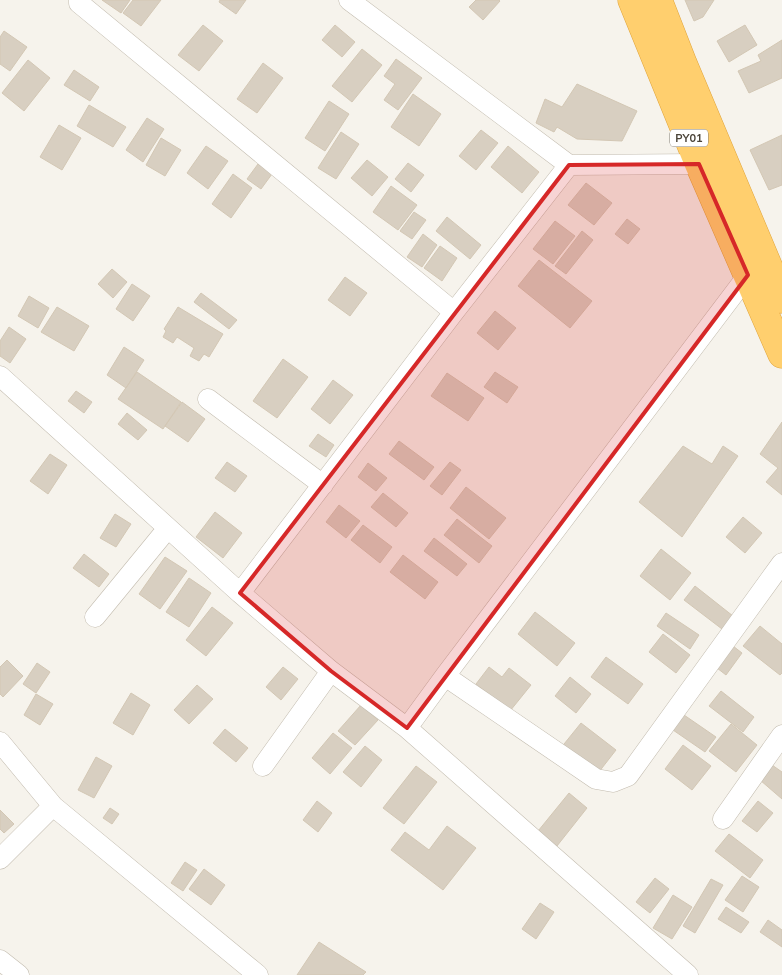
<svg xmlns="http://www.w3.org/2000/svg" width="782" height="975" font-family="Mulish,sans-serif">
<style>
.building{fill:#d8cfc1;stroke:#d3c7b4}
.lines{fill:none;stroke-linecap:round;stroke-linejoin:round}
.street-casing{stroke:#c2bbae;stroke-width:21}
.highway-casing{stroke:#e0a43c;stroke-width:29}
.street{stroke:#fff;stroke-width:20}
.highway{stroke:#ffcf6e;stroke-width:28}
.marked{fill:#d62828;fill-opacity:0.2;stroke:#d62828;stroke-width:4;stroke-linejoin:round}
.labels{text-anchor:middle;stroke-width:4;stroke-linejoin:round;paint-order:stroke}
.shield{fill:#fff;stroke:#817c74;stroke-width:1}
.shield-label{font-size:11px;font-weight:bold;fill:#4b4439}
</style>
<rect width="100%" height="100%" fill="#f6f3ec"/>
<path class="building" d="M102,0H130L121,13Z
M133,0H161L141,26L123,13Z
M220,0H246L236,14L219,2Z
M476,0H499L500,1L483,20L469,7Z
M685,0H714L703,17L694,21Z
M203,25L223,41L199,71L178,55Z
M335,25L355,42L342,57L322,40Z
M745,25L757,45L729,62L717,41Z
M4,31L27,47L10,71L0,64V37Z
M782,40V78L749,93L738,71L761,61L758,55Z
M362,49L382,65L352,102L332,86Z
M396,59L422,78L398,110L384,100L395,84L384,76Z
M28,60L50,78L24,111L2,93Z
M263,63L283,78L257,113L237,99Z
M74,70L99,87L90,101L64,85Z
M577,84L637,111L622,141L577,139L557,127L554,132L536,123L545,99L562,107Z
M413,94L441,114L419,146L391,127Z
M329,101L349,114L325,151L305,138Z
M89,105L126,127L113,147L77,126Z
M147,118L164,129L143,162L126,150Z
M59,125L81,138L62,170L40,157Z
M481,130L498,143L476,170L459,156Z
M341,132L359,144L336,179L318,168Z
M782,135V185L769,190L750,150Z
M161,138L181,150L165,176L146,165Z
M206,146L228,161L208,189L187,173Z
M508,146L539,172L522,193L491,167Z
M367,160L388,177L372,196L351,178Z
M408,163L424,175L411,192L395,179Z
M258,164L272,174L261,189L247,179Z
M233,174L252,188L231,218L212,204Z
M586,183L612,203L594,225L568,205Z
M391,186L417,205L398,230L373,212Z
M414,212L426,220L412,239L400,231Z
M447,217L481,245L470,259L436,231Z
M627,219L640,229L628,244L615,234Z
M555,221L575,236L553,264L533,249Z
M582,231L593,240L566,274L555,266Z
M423,234L437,245L422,267L407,257Z
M440,246L457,258L442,281L424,268Z
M539,260L592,301L570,328L518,286Z
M112,269L127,282L113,298L98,284Z
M345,277L367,293L350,316L328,300Z
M132,284L150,296L133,321L116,309Z
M201,293L237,320L229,329L194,302Z
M29,296L49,308L38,328L18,316Z
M57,307L89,326L74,351L41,332Z
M178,307L223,334L209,357L204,354L199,361L190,356L194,348L177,337L173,343L163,337L166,331L164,329Z
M495,311L516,328L498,350L477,333Z
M9,327L26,339L10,363L0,356V341Z
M124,347L144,360L126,388L107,375Z
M283,359L308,377L277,418L253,401Z
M137,372L181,402L163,429L118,399Z
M495,372L518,387L507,403L484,387Z
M447,373L484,398L468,421L431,396Z
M333,380L353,395L330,424L311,409Z
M76,391L92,402L84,413L68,401Z
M182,402L205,419L188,442L165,426Z
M127,413L147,430L138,440L118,424Z
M782,422V495L766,482L778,468L760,454Z
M318,434L334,445L326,457L309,446Z
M399,441L434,467L424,480L389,454Z
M683,446L712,464L723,446L738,456L682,537L639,502Z
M50,454L67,465L48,494L30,481Z
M227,462L247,476L235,492L215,478Z
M450,462L461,470L442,495L430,486Z
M368,463L387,478L376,491L358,477Z
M466,487L506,518L489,539L450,508Z
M383,493L408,513L396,527L371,507Z
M339,505L360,521L346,538L326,522Z
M215,512L242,533L223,558L196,537Z
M115,514L131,524L116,547L100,538Z
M743,517L762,533L745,553L726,537Z
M457,519L492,546L479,563L444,535Z
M363,525L392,547L380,563L351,540Z
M434,538L467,564L457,576L424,551Z
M661,549L691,573L670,600L640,576Z
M84,554L109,574L99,587L73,568Z
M403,555L438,582L425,599L390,572Z
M165,557L187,571L160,609L139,594Z
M189,578L211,593L189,627L166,612Z
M695,586L733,616L722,629L684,600Z
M212,607L233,623L206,656L186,640Z
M535,612L575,643L557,666L518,634Z
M666,613L699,635L690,649L657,626Z
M760,626L782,644V673L780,675L743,646Z
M663,634L690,655L676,673L649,652Z
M733,646L742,653L726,675L717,668Z
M606,657L643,684L628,704L591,677Z
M7,660L23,676L3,697L0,694V667Z
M37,663L50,672L36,693L23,684Z
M283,667L298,679L281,700L266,687Z
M489,667L502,677L509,668L531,685L510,711L476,684Z
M570,677L591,694L576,713L555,696Z
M197,685L213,699L189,724L174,710Z
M721,691L754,717L743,732L709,706Z
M131,693L150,705L133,735L113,723Z
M36,694L53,704L40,725L24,715Z
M361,705L378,720L355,745L338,731Z
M684,715L716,737L705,752L673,730Z
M581,723L616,750L595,777L560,749Z
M731,724L757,745L736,772L709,751Z
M225,729L248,748L236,762L213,743Z
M333,733L352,748L330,774L312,758Z
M683,745L711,766L692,790L665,769Z
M365,746L382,760L361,787L343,772Z
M96,757L112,766L94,798L78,790Z
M772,765L782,772V799L760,780Z
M416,766L437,782L404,824L383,808Z
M569,793L587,808L553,851L534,836Z
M317,801L332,813L318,832L303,820Z
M758,801L773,813L757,832L742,821Z
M110,808L119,814L112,824L103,818Z
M0,810L14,824L4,833L0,829Z
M447,826L476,848L443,890L391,850L405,832L429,850Z
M729,834L763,860L750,878L715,851Z
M185,862L197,870L183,891L171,883Z
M204,869L225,885L211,905L189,889Z
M742,876L759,887L743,912L725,900Z
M655,878L669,889L650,913L636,902Z
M711,879L723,885L695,933L683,926Z
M673,895L692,907L672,939L653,928Z
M540,903L554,912L536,939L522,929Z
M726,907L749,922L741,933L718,919Z
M768,920L782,930V947L760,932Z
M319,942L366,972L363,975H297Z"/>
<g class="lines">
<defs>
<path id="street" d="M79,0V3L454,312
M349,0L569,165L699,164
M0,376L240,593L331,671L407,728L688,975
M208,399L323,485
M240,593L454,312L569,165
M95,617L168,528
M445,676L596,779L613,782L628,776L782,563
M407,728L445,676L748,275L755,269
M0,742L53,806L258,975
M263,766L331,671
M723,819L782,735
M0,859L53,806
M0,960L19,975"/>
<path id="highway" d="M632,0L699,164L782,354
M658,0L683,64L782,299"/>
</defs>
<use href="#street" class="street-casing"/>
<use href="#highway" class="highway-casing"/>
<use href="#street" class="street"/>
<use href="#highway" class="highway"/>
</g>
<path class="marked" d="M699,164L748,275L407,728L331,671L240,593L569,165Z"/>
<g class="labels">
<rect class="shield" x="670" y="129.5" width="38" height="17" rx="4"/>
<g class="shield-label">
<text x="689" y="142">PY01</text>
</g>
</g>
</svg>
